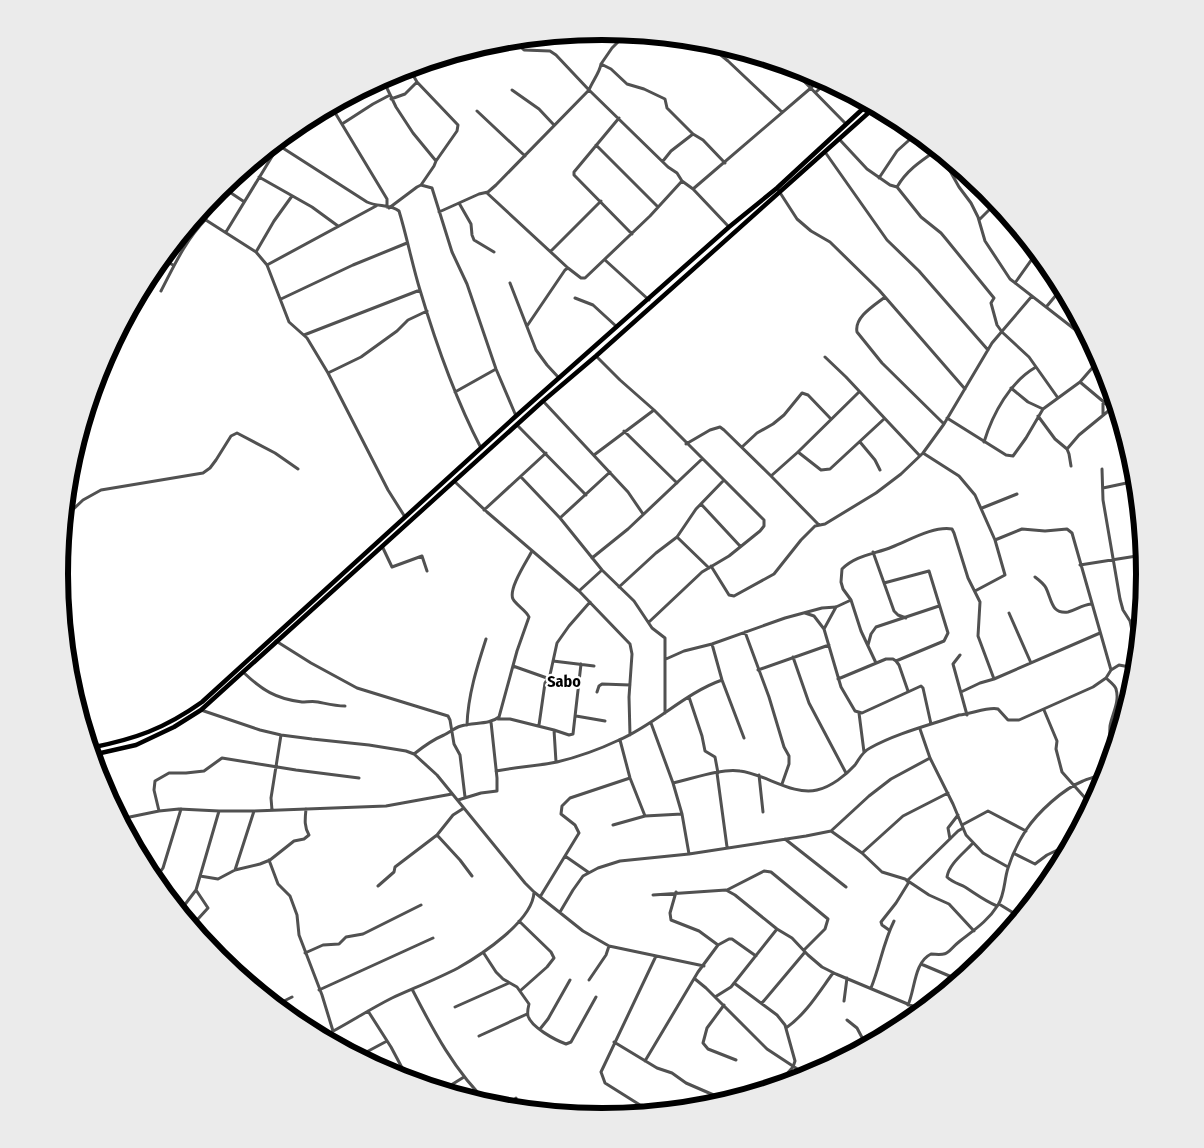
<svg xmlns="http://www.w3.org/2000/svg" width="1204" height="1148" font-family="'Fira Sans Condensed',sans-serif">
<style>
.lines{fill:none;stroke-linecap:round;stroke-linejoin:round}
.minor{stroke:#515151;stroke-width:3}
.major{stroke:#000;stroke-width:4.5}
.labels{text-anchor:middle;stroke-width:4.5;stroke-linejoin:round;paint-order:stroke}
.quarter-label{font-size:16px;font-weight:bold;fill:#000;stroke:#fff}
.rim{fill:none;stroke:#000;stroke-width:6}
</style>
<rect width="100%" height="100%" fill="#fff"/>
<g class="lines">
<path class="minor" d="M513,40L524,50L550,51L556,55L589,90L668,167L677,173L682,181L693,189L729,227
M704,41L728,61L782,112
M436,60L454,61
M601,64L611,69L627,84L644,89L665,99L667,108L693,134L703,140L725,163
M790,67L846,124
M409,68L417,82L458,125L457,131L436,161
M411,71L418,66
M384,82L396,107L413,133L436,161L434,166L421,185
M512,90L539,109L554,125
M816,92L827,82
M391,99L405,94L417,82
M331,106L387,199V207
M477,111L525,156
M619,118L574,172V175L632,234
M342,124L373,104L390,95
M840,140L867,169L890,185L897,187L921,217L941,233L946,239L994,298L991,303L997,325L1002,332L1029,357L1058,398
M275,143L367,202C377,207 391,204 399,211C407,237 412,264 420,290C436,344 455,398 481,448
M596,145L658,207
M825,152L887,240L919,271L988,350
M940,153L959,187L971,203L978,217L985,241L1010,279L1091,342
M663,161L671,151L693,134
M259,177L312,207L338,226
M879,178L897,151L917,133
M222,187L243,201
M897,187C907,170 921,161 937,150
M777,188L797,219L811,231L830,242L879,290L965,389
M693,189L812,87
M487,193L568,268L581,278H585L650,216L682,181
M459,203L471,224L472,235L474,240L494,252
M389,208L417,187L421,185L432,188L452,252L467,284L496,369L516,416
M439,212L479,194L488,192L496,185L589,90C592,82 600,72 601,64L612,48L626,34
M198,215L256,252L267,265L289,322L307,338L328,373L388,490L405,517
M979,220L996,203
M226,232L279,145
M551,251L601,201
M256,252L274,221L292,196
M162,259L173,265
M605,260L649,300
M267,265L376,206
M510,283L536,350L547,365L559,378
M1015,283L1037,252
M161,291C174,266 185,241 206,219
M885,297C875,305 854,317 857,332L882,363L944,424
M575,298L593,305L617,327
M281,299L353,265L407,243
M1047,306L1062,288
M527,326L565,270L568,268
M304,335L420,290
M596,356L620,380L654,410L764,520V526L760,531L729,556L702,572L649,622
M825,357L846,377L920,456
M328,373L361,357L397,331L408,320L427,311
M1080,382L1117,413
M1011,388L1028,402L1043,409
M455,392L496,369
M543,401L628,492L643,514
M1103,414V401
M1038,416L1055,439L1067,449L1069,454L1071,466
M947,418L1006,455L1013,456L1026,438L1043,409L1080,382L1100,359
M517,425L586,495
M624,431L677,483
M860,442L875,460L880,470
M984,442C993,413 1010,382 1036,367
M686,444L710,430L720,427L724,430L771,476L819,525
M742,447L757,433L773,424L784,415L802,393L808,395L831,419
M1067,449L1079,435L1112,408
M798,452L821,470L830,469L884,419
M923,453L959,476L975,495L995,540L1005,575L975,591
M594,455L654,410
M1102,469L1103,500L1120,599L1123,610L1130,621L1137,654
M771,476L798,452L859,392
M521,477L560,518L602,570L634,601L652,628L665,638V713
M454,481L487,512L579,591L630,644L632,654L629,697L630,735
M1103,488L1136,481
M701,504L740,546
M982,508L1017,494
M484,510L546,453
M65,517L83,500L101,490L203,473L210,468L216,460L231,436L237,433L275,453L298,469
M560,518L610,472
M677,537L709,568
M995,540L1022,529L1045,531L1067,529L1072,533L1111,670
M382,546L392,567L422,556L427,571
M873,552L894,611L898,615L906,618
M592,558L628,529L702,459
M1080,565L1143,555
M711,566L729,595L734,596L774,574L801,540L815,526L825,524L876,493L901,474L923,453L944,424L992,343L1032,296
M1035,577C1039,580 1044,584 1046,588C1052,600 1051,614 1068,612C1076,610 1082,605 1091,604
M619,587L656,553L677,537L696,509L724,480
M579,591L602,570
M836,607L824,629L841,687L855,711L862,713L921,686L923,688L931,724
M805,613L814,616L824,629
M1009,613L1031,663
M1132,629L1140,625
M745,632L769,697L784,747L789,756V764L782,784
M276,641L311,663L357,688L448,716L450,720L454,744L460,755L465,797
M712,644L722,680L744,738
M868,645L871,634L876,627L939,606
M960,655L953,664L967,715
M793,657L809,703L846,773
M666,659L684,651L712,644L785,618L822,608L836,607L851,600
M553,661L594,666
M896,661L899,665L908,691
M876,663L861,631L851,600L843,589L841,582L842,569C856,555 875,554 892,547C910,540 933,526 952,529L954,533L968,578L980,602L978,636L994,679
M513,666L547,678
M758,670L829,645
M243,672C262,690 276,699 302,702C307,702 313,701 318,702C328,704 335,706 345,706
M838,679L886,659H893L896,661L944,641L948,633L929,571L884,583
M597,692L599,686L602,684L630,685
M961,692L980,683L994,679L1100,633
M689,697L702,736L705,751L715,757L718,773
M201,710L260,730L281,735L312,739L369,745L406,751L414,754L437,775L525,883L534,892L583,931L609,946L704,966
M1044,710L1057,741L1056,749L1062,772L1086,799L1087,813
M859,713L864,752
M576,716L605,721
M498,719H510L554,730L556,762
M651,723L673,783L682,814L689,854
M467,725C468,695 477,667 486,639
M539,725L545,683L550,675L557,643L569,626L590,602
M920,729L930,758L953,804L966,835L983,853L1008,867
M554,730L569,735L573,734L581,664
M620,740L630,778L645,816
M414,754C424,746 432,740 444,735C450,732 454,728 461,726C474,722 489,725 499,717L517,651L529,617C526,610 517,606 513,599C508,589 527,561 532,551
M496,771C516,767 537,766 557,762C578,757 600,749 619,740C656,724 685,693 722,680
M717,773L727,847
M759,775L763,812
M673,783C692,779 721,768 740,771C765,774 793,796 817,790C831,787 846,775 855,765C860,758 862,752 870,748C897,733 930,725 959,715C971,714 990,706 998,709L1008,720H1019L1093,687L1106,678L1111,670L1119,665L1135,668
M458,800L481,793L497,791V778L491,722
M272,810L271,798L281,735
M159,811L154,790L155,781L169,773H186L204,771L222,758L296,770L359,778
M120,819L159,811L179,809L219,811H254L386,806L452,794
M613,825L645,816L682,814
M962,825L988,811L1026,831
M831,831L862,853L882,872L905,879L929,895L949,904L974,931
M437,835L460,860L472,876
M785,839L846,887
M950,839L948,828L958,815
M972,844C964,853 949,864 947,877C952,882 959,884 965,887C976,894 985,901 997,906
M862,853L903,816L948,793
M1015,854L1035,864L1047,855L1070,844
M565,856L588,872
M269,860L278,884L290,896L297,915L299,935L322,995L333,1031
M235,870L254,811
M150,874C157,875 159,874 163,868L181,809
M200,876L218,879L235,870L260,864L270,860L294,841L304,839L309,835C304,827 305,819 306,809
M907,881L958,831L963,828
M378,886L394,872L395,867L437,835L453,815L464,808
M196,890L208,908L198,919
M727,890L764,871L771,872L828,919L825,929L804,950
M676,892L670,913L671,920L699,931L718,945
M653,895L726,890L735,895L777,929L792,938L808,955L822,967L836,974L922,1010
M540,897L579,833L575,825L561,814L562,806L570,798L630,778
M999,904L1020,917
M180,911L196,890L219,811
M560,912L573,890L583,876L598,868L620,861L689,854L806,836L831,831L869,796L891,779L930,758
M519,921L551,952L554,958L547,967L520,991
M889,930L882,925L881,922L896,903L909,882
M483,952L496,972L503,979L517,987L529,1004C528,1008 527,1012 528,1016C531,1027 555,1040 566,1044L571,1042L596,997
M305,953L323,945L339,944L346,937L363,934L421,905
M656,956L601,1072L605,1083L640,1105L673,1110
M921,964L959,980
M695,979L706,988L767,1049L808,1076
M589,980L606,955L609,946
M734,983L777,1015L785,1025L795,1061L793,1067L777,1085
M871,988C880,966 883,943 894,921
M412,989C433,1030 455,1072 489,1104
M319,990L433,938
M715,997L731,987L777,929
M844,1001L847,978
M762,1003L805,952
M276,1005L292,997
M724,1005L707,1028L703,1043L708,1049L736,1060
M908,1005C915,990 914,962 931,954C951,956 946,952 960,941C974,930 988,921 998,905C1005,894 1004,880 1008,868C1012,855 1019,841 1026,830C1038,812 1063,789 1083,781C1091,777 1102,777 1106,768C1111,755 1109,740 1110,726C1112,714 1120,702 1116,689C1115,685 1109,681 1106,678
M455,1007L509,983
M368,1011L391,1047L408,1079
M847,1020L857,1028L866,1045
M786,1028C806,1014 819,992 833,973
M540,1029L548,1019L570,980
M479,1036L527,1014
M322,1037C346,1025 368,1010 392,998C414,988 437,979 458,968C481,955 533,921 534,892
M614,1042L657,1068L672,1073L686,1083L716,1096L721,1102
M359,1056L387,1041
M645,1061L698,972L718,945L729,939H732L756,956
M401,1077L405,1075
M443,1090L464,1077
M507,1107L516,1098"/>
<path class="major" d="M90,748C135,739 164,729 202,702L516,416L729,227L777,188L868,104
M92,755L136,745L174,727L201,710L543,401L596,356L875,107"/>
</g>
<g class="labels">
<g class="quarter-label">
<text x="564" y="687">Sabo</text>
</g>
</g>
<path d="M0 0H1204V1148H0ZM68 574a534 534 0 1 1 1068 0a534 534 0 1 1-1068 0Z" fill="#ebebeb" fill-rule="evenodd"/>
<path class="rim" d="M68 574a534 534 0 1 1 1068 0a534 534 0 1 1-1068 0Z"/>
</svg>
